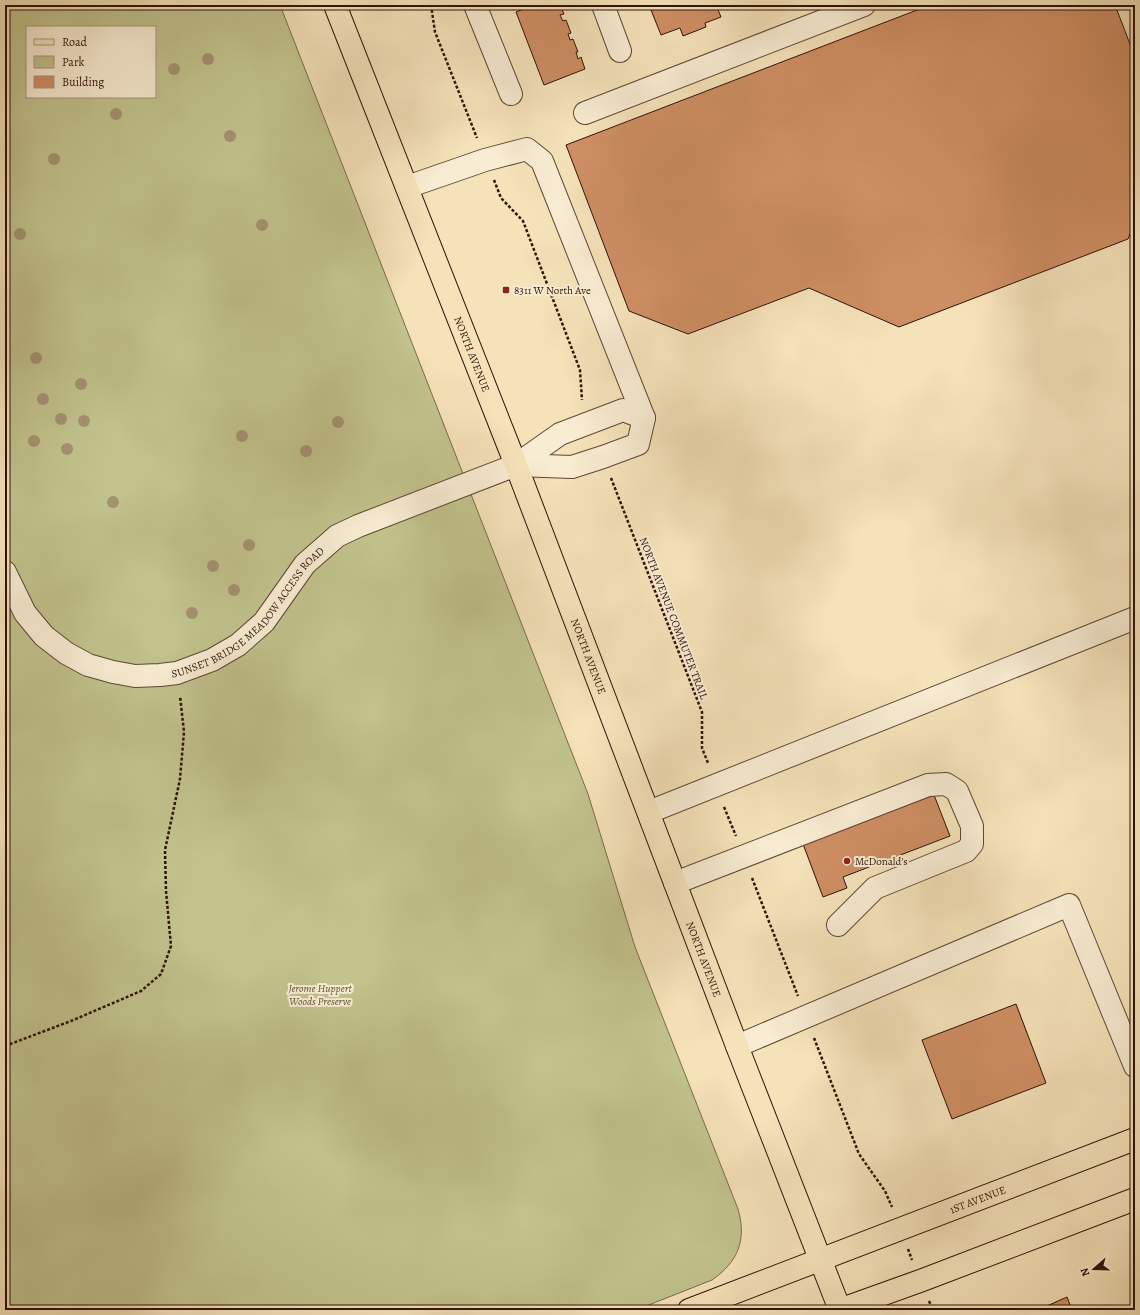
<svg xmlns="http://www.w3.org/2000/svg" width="1140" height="1315" font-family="Alegreya,serif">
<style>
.green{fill:#c1c28c;stroke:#786a4a;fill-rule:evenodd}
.building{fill:#ce8e63;stroke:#2e1208}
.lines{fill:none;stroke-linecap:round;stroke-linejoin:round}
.minor-casing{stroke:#604634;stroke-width:24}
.major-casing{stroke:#2e1208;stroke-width:24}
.path{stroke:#2e1208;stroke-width:2.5;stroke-dasharray:3 2;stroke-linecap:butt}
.minor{stroke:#f8ecd2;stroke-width:22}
.major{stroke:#f5e2b9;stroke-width:22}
.tree{fill:#a49271}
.poi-dot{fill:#8f2418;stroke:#f8ecd2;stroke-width:1.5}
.labels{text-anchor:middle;stroke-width:4;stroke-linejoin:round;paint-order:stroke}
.poi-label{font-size:11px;fill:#2e1208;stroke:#f8ecd2;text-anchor:start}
.street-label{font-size:11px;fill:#2e1208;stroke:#f8ecd2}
.park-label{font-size:11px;font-style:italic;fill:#615036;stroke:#f8ecd2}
</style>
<rect width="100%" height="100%" fill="#f5e2b9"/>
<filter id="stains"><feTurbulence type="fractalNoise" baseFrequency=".005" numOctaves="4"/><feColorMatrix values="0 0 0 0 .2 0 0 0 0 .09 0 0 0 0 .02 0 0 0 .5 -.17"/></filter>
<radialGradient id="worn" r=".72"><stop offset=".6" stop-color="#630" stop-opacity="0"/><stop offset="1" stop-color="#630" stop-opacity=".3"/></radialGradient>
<path class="green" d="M5,5H280L588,794L635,947L738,1209C747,1240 738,1262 712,1280L636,1310H5ZM27,27H155V97H27Z"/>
<path class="building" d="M533,5H560L564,14L560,15L563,21L566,20L571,33L568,34L570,40L573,39L578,52H576L578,59L581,57L585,69L544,85L516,12Z
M649,5H716L721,17L705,23L706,27L683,36L680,28L661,35Z
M930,5H1115L1135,57V222L1128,239L899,327L809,288L688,334L629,311L566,145Z
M934,795L950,836L843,877L847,888L823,897L803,844Z
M1016,1004L1046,1083L952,1119L922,1040Z
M1067,1297L1072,1310H1038Z"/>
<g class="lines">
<defs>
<g id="minor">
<path d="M475,5L511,94"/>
<path d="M603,5L620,51"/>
<path d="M585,113L864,5"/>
<path d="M407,187L485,160L527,149L542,161L644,418L638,444L603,457L572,467L516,465"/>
<path id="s1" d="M5,572L25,613L44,636L66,653L88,665L113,672L135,676L160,675L177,673L212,660L238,645L264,622L305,564L337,536L358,526L516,465L560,434L623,410L644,418"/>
<path d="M649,812L1135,618"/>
<path d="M675,883L928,785L946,784L957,791L972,826V844L966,851L875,888L838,925"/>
<path d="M737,1046L1069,905L1135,1066"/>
</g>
<g id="major">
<path id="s2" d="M335,5L516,465L737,1046L840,1310"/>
<path id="s3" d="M689,1310L1135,1139"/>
<path d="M839,1310L920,1281L1135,1199"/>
</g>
</defs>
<use href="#minor" class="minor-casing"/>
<use href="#major" class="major-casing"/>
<path class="path" d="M431,5L435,32L477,138
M494,180L501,198L523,221L580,370L582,400
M611,478L702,712V748L708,763
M724,807L736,836
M752,878L798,996
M814,1038L859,1154L885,1191L892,1207
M5,1046L71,1021L141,991L161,974L171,946L166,891L165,850L180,779L184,732L180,696
M908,1249L912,1260
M929,1301L933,1310"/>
<use href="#minor" class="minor"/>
<use href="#major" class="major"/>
</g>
<g class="tree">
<circle cx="208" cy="59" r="6"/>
<circle cx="174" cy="69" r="6"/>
<circle cx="116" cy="114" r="6"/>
<circle cx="230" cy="136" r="6"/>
<circle cx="54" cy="159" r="6"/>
<circle cx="262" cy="225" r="6"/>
<circle cx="20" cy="234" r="6"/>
<circle cx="36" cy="358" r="6"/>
<circle cx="81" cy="384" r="6"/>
<circle cx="43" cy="399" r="6"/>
<circle cx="61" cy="419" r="6"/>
<circle cx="84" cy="421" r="6"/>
<circle cx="338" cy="422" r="6"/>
<circle cx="242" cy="436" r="6"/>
<circle cx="34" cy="441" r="6"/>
<circle cx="67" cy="449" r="6"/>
<circle cx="306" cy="451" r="6"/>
<circle cx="113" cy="502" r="6"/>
<circle cx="249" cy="545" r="6"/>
<circle cx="213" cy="566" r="6"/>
<circle cx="234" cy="590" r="6"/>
<circle cx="192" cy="613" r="6"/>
</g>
<g class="poi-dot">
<rect x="502" y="286" width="8" height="8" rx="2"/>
<circle cx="847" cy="861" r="4"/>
</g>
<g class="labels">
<g class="poi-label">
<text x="514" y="294">8311 W North Ave</text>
<text x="855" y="865">McDonald's</text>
</g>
<g class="street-label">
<text dy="4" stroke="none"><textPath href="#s2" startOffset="375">NORTH AVENUE</textPath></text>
<text dy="4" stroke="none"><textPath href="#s1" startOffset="314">SUNSET BRIDGE MEADOW ACCESS ROAD</textPath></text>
<text transform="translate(674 618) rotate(69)" y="4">NORTH AVENUE COMMUTER TRAIL</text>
<text dy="4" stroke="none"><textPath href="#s2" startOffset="699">NORTH AVENUE</textPath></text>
<text dy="4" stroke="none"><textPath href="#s2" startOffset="1023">NORTH AVENUE</textPath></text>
<text dy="4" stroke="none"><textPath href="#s3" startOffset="309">1ST AVENUE</textPath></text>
</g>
<g class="park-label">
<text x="320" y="992">Jerome Huppert<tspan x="320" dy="13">Woods Preserve</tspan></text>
</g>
</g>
<rect width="1140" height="1315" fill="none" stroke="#f5e2b9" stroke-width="20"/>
<rect x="6" y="6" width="1128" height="1303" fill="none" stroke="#2e1208" stroke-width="2"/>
<rect x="10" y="10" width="1120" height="1295" fill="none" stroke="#2e1208"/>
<rect x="26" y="26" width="130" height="72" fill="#f8ecd2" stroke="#a79581"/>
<rect x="34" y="39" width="20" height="6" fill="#f5e2b9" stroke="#a79581"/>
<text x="62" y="46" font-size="12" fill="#2e1208">Road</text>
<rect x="34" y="56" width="20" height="12" fill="#c1c28c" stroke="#a79581"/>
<text x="62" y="66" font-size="12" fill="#2e1208">Park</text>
<rect x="34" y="76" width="20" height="12" fill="#ce8e63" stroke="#a79581"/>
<text x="62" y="86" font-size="12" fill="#2e1208">Building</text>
<g transform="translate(1094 1269) rotate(250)" stroke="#f8ecd2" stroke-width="3" paint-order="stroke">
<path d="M0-3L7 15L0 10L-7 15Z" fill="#2e1208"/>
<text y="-6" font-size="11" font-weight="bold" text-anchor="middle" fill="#2e1208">N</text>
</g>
<rect width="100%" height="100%" filter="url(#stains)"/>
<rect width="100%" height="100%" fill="url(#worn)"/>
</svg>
